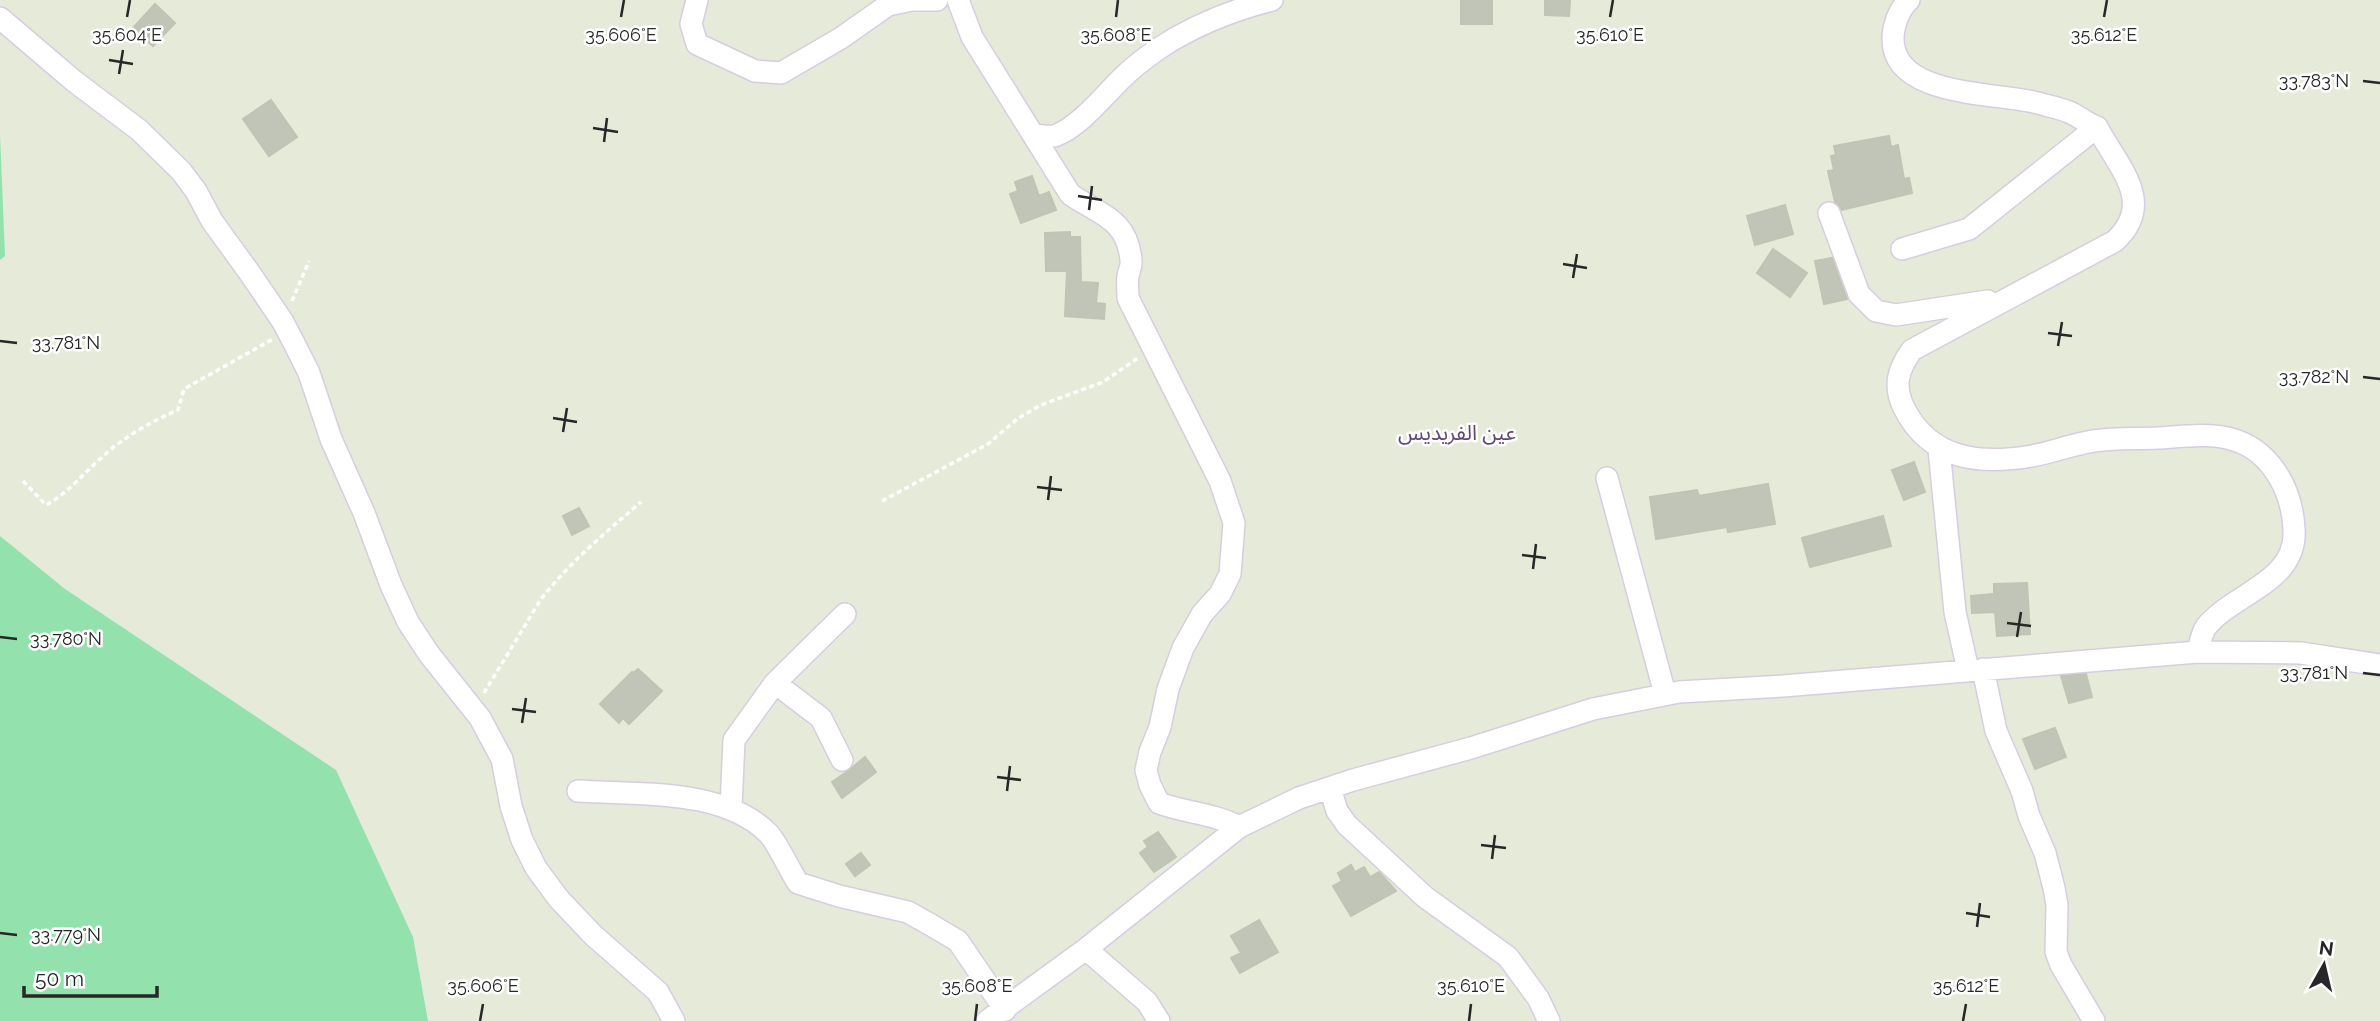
<svg xmlns="http://www.w3.org/2000/svg" width="2380" height="1021" font-family="Raleway,'Noto Sans Arabic',sans-serif">
<style>
.green{fill:#93e2ad}
.building{fill:#c1c5b8;stroke:#bfc5b2;stroke-width:2}
.lines{fill:none;stroke-linecap:round;stroke-linejoin:round}
.minor-casing{stroke:#d7cde1;stroke-width:24}
.path{stroke:#fff;stroke-width:3.5;stroke-dasharray:5 3.5;stroke-linecap:butt}
.minor{stroke:#fff;stroke-width:21}
.ticks{fill:none;stroke:#272727;stroke-width:2.5}
.labels{text-anchor:middle;stroke-width:5;stroke-linejoin:round;paint-order:stroke}
.quarter-label{font-size:21px;fill:#5f4878;stroke:#fff}
.ticks-label{font-size:18px;text-anchor:middle;fill:#272727;stroke:#fff;stroke-width:5;stroke-linejoin:round;paint-order:stroke}
</style>
<rect width="100%" height="100%" fill="#e6ead8"/>
<path class="green" d="M0,134L5,256L0,260Z
M0,536L65,589L336,770L413,937L428,1021H0Z"/>
<path class="building" d="M1461,0H1492V24H1461Z
M1545,0H1570L1569,16L1545,15Z
M155,4L175,23L153,46L133,28Z
M271,100L297,137L269,156L243,119Z
M1889,136L1891,147L1898,145L1904,179L1909,178L1912,193L1842,210L1835,202L1828,171L1834,170L1831,156L1836,155L1834,146Z
M1032,176L1039,196L1049,192L1056,210L1021,223L1010,194L1018,191L1015,182Z
M1785,205L1793,234L1755,245L1747,216Z
M1070,232V237H1080L1081,282L1098,283L1096,303L1105,304L1104,319L1065,316L1067,271H1046L1045,233Z
M1773,249L1807,273L1790,297L1757,273Z
M1832,258L1847,299L1824,304L1815,261Z
M1914,462L1925,492L1904,500L1892,470Z
M1768,484L1775,524L1728,532L1727,527L1656,539L1650,497L1697,490L1699,496Z
M579,508L589,526L572,535L563,516Z
M1883,516L1891,546L1810,567L1802,538Z
M2027,583L2030,634L1997,636L1995,612L1972,613L1971,596L1994,594V584Z
M638,669L662,691L629,724L623,718L619,723L600,704L632,672L633,673Z
M2086,674L2092,697L2069,703L2061,676Z
M2055,728L2066,757L2035,769L2023,739Z
M865,757L876,772L842,798L832,782L848,771Z
M1158,832L1176,857L1154,872L1140,853L1148,847L1144,841Z
M861,853L870,865L855,876L846,864Z
M1351,865L1355,872L1364,867L1370,877L1379,872L1396,891L1351,916L1333,886L1342,881L1338,873Z
M1259,920L1278,952L1240,973L1231,958L1241,953L1231,936Z"/>
<g class="lines">
<defs>
<path id="minor" d="M697,0L691,24L697,44L755,71L781,73L841,38L888,5L912,0H937
M958,0L972,37L1070,194C1097,214 1127,217 1131,260C1132,265 1129,271 1128,276C1127,283 1128,291 1128,298L1220,481L1234,523L1230,574L1220,594L1202,614L1183,648L1168,689L1160,727L1150,752L1146,770L1150,785L1159,803C1186,813 1213,813 1239,827
M1909,0C1899,9 1893,26 1893,39C1893,98 1998,92 2038,103C2048,106 2059,108 2069,112C2079,116 2087,124 2097,127C2117,166 2157,202 2115,241L1912,350C1898,369 1893,386 1904,408C1930,460 1980,465 2032,456C2053,452 2073,444 2094,441C2115,438 2137,439 2158,438C2179,437 2206,433 2227,438C2269,447 2292,488 2294,529C2298,582 2233,593 2206,627C2201,634 2200,644 2198,652
M0,18L74,81L139,130L181,171L196,191L212,221L249,272L283,322L297,349L309,373L331,439L364,513L391,585L408,622L429,654L480,718L502,759L511,806L522,840L536,868L558,898L593,935L658,992L674,1021
M1033,135C1039,135 1048,137 1054,136C1077,129 1103,97 1120,80C1131,69 1145,58 1158,49C1191,27 1233,10 1272,0
M1829,213L1859,294L1876,311L1896,315L1988,301
M1902,249L1969,229L2097,127
M1939,449L1955,612L1968,670
M1607,478L1665,694
M1983,669L1996,731L2022,791L2029,816L2045,853L2054,888L2057,905L2056,952L2061,965L2094,1021
M775,683L845,614
M1330,788L1337,811L1347,825L1425,897L1508,957L1538,998L1549,1021
M578,791C638,795 722,788 768,833C777,842 790,871 798,883L839,896L908,912L931,925L958,941L1005,1010
M731,808L734,740L775,683L821,718L842,760
M1086,949L1147,1002L1159,1021
M987,1021L1086,949L1239,827L1299,798L1353,780L1471,748L1593,709L1679,692L1783,686L2198,652L2301,653L2380,665"/>
</defs>
<use href="#minor" class="minor-casing"/>
<path class="path" d="M292,301L309,261
M23,481L46,505C67,494 82,475 100,459C122,438 150,422 178,410L184,389L273,339
M882,501L988,444L1017,419L1041,405L1103,382L1138,358
M484,693L541,599C572,560 604,534 641,502"/>
<use href="#minor" class="minor"/>
</g>
<path class="ticks" d="M127,17L130,0M621,17L624,0M1116,17L1118,0M1610,17L1613,0M2104,17L2107,0M109,60L133,64M119,74L123,50M2363,81L2380,83M593,128L618,132M604,142L607,118M1078,196L1102,200M1089,210L1092,186M1563,264L1587,268M1573,278L1577,254M2048,333L2072,336M0,341L17,343M2058,346L2062,322M2363,377L2380,379M553,418L577,422M563,432L567,408M1037,487L1062,490M1048,500L1051,476M1522,555L1546,558M1533,569L1536,544M2007,623L2031,626M0,637L17,639M2017,637L2021,612M2363,673L2380,675M512,709L536,712M522,723L526,698M997,777L1021,780M1007,791L1010,766M1481,845L1506,848M1492,859L1495,835M1966,913L1990,917M1977,927L1980,903M0,933L17,935M480,1021L483,1004M975,1021L977,1004M1469,1021L1471,1004M1963,1021L1966,1004"/>
<g class="labels">
<g class="quarter-label">
<text x="1457" y="440">عين الفريديس</text>
</g>
</g>
<g class="ticks-label">
<text x="127" y="41">35.604°E</text>
<text x="621" y="41">35.606°E</text>
<text x="1116" y="41">35.608°E</text>
<text x="1610" y="41">35.610°E</text>
<text x="2104" y="41">35.612°E</text>
<text x="2314" y="87">33.783°N</text>
<text x="66" y="349">33.781°N</text>
<text x="2314" y="383">33.782°N</text>
<text x="66" y="645">33.780°N</text>
<text x="2314" y="679">33.781°N</text>
<text x="66" y="941">33.779°N</text>
<text x="483" y="992">35.606°E</text>
<text x="977" y="992">35.608°E</text>
<text x="1471" y="992">35.610°E</text>
<text x="1966" y="992">35.612°E</text>
</g>
<g transform="translate(2324 965) rotate(8)" stroke="#ffffff" stroke-width="5" paint-order="stroke">
<path d="M0-5L12 26L0 18L-12 26Z" fill="#272727"/>
<text y="-10" font-size="19" font-weight="bold" text-anchor="middle" fill="#272727">N</text>
</g>
<path d="M24 986v10h133v-10" fill="none" stroke="#272727" stroke-width="3.5"/>
<text x="35" y="986" font-size="21" fill="#272727" stroke="#ffffff" stroke-width="5" paint-order="stroke">50 m</text>
</svg>
